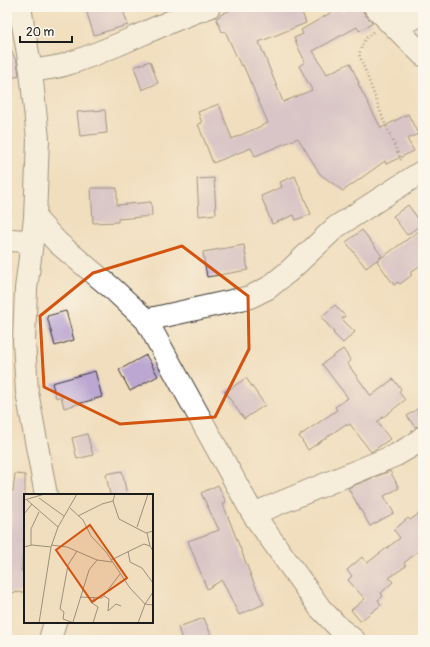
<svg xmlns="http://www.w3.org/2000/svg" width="430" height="647" font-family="Pangolin,sans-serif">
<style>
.building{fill:#bca7d2}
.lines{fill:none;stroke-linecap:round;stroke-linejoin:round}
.minor-casing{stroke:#3c3934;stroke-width:24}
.path{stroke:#3c3934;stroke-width:2.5;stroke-dasharray:1 3;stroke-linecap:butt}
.minor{stroke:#fff;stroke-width:22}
.marked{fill:none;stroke:#d4530e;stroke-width:3;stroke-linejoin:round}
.inset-road{fill:none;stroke:#9c907d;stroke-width:1}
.view{fill:#d4530e;fill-opacity:0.15;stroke:#d4530e;stroke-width:2}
.inset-edge{fill:none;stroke:#1c1c1c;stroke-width:2}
</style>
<rect width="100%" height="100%" fill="#fbf7ec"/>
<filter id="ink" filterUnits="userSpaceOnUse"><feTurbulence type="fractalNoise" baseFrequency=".025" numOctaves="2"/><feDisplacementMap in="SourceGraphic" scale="8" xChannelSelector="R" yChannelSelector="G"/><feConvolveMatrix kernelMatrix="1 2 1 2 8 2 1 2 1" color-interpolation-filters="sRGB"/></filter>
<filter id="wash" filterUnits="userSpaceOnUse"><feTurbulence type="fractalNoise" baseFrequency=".012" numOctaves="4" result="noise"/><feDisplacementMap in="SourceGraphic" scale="16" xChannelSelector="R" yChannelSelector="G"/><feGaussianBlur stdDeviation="0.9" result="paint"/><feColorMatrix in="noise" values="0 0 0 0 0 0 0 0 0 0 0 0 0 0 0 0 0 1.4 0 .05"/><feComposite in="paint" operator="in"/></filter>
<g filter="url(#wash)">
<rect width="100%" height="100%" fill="#f1debe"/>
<g id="blocks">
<path class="building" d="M85,7H122L128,25L94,35Z
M237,7H300L306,23L259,42L283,102L312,90L299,66L305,62L294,38L303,34L301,30L339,8L342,12L350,7H363V11L366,16L373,23L359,31L357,27L313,51L327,74L350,63L359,83L358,84L381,128L408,114L418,134L407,139L414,151L386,164L385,161L343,191L320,174L298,138L255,156L251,148L213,163L198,124L202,123L198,112L219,104L232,139L268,123L243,65L241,66L225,31L222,32L216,18L220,16V15Z
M7,43L17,62L19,75L7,81Z
M150,61L158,83L142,90L134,67Z
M105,110L107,133L80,136L77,112Z
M295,176L311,214L296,220L294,215L272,224L261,196L282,187L280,182Z
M214,178L216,214L199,216L197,179Z
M91,188H117V205L151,202L152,216L118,219V222L93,223Z
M408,205L422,224L407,235L393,216Z
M423,228V263L410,273L412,275L400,284L398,282L394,285L377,261Z
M362,230L382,256L366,268L346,242Z
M244,245L248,270L207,277L203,252Z
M335,305L345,316L342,319L355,332L343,343L333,333L334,332L321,317Z
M66,311L74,340L55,346L47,316Z
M343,349L351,361L347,363L371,396L393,379L401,389L399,392L405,400L377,422L390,439L371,452L350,424L347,426L346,424L308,450L299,436L337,410L335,407L348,398L322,364Z
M146,355L158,376L130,391L119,370Z
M95,371L102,397L64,408L61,396L56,398L52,383Z
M246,378L265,405L244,419L225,392Z
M423,405V425L415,427L407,416Z
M87,434L93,455L77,459L72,438Z
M122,471L127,495H110L106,474Z
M390,471L399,488L384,496L394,513L370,526L348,488Z
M15,474L25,475V530L21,571H25V592L7,593V544H9L12,509H7V491H13Z
M218,485L226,502L223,504L253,581L264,604L239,615L222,580L207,589L188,541L219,530L201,493Z
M423,511V547L404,563L406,566L389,578L393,582L381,593L383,596L378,600L381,605L360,621L351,610L365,599L348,580L352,576L347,570L362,557L367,563L400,538L394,530L408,518L410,520Z
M204,618L211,635L198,640H182L178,627Z"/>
</g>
</g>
<g filter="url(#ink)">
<use href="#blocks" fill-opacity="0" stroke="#3c3934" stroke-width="1"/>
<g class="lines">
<defs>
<path id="minor" d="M20,7L31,71L38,139L35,218L26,289L24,341L27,392L46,495
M375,7L423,55
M388,21L412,19L423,13
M31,71C42,69 54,68 64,65C114,50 160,23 209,7
M35,218L58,243L114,290L146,320L253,514L320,608L339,628L354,640
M7,240L31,241
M146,320L250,297L268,288L288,272L336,227L423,171
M253,514L396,455L415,444L423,437
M50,640L55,622"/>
</defs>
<use href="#minor" class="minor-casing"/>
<path class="path" d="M373,32L365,39L359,54L384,121L402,162"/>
<use href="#minor" class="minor"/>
</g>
</g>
<path d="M0 0H430V647H0ZM182,246L248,296L249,349L215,417L120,424L44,387L40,316L93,273Z" fill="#f1debe" fill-opacity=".55" fill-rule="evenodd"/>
<path class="marked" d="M182,246L248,296L249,349L215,417L120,424L44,387L40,316L93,273Z"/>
<g transform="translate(24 494)">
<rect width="129" height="129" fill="#f1debe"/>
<path class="inset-road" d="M91,0L89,7L95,25L122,39L129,37M15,4L40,22M0,6L21,0M3,6L34,33M46,14L59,26L67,42L82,58L106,94L121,110L129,111M0,20L8,10M54,22L78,10L89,7M113,33L124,0M123,39L126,52M7,51V35L15,18M27,51L43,53L73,66L88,68M0,53L8,51L27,53M104,57L106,68L118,74L129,89M87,66L120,50L126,52L129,57M80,102L85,105L84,117L92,110L97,112M56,103L78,104L96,80M49,128L65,76L73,66M15,129L27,53L34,33L53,0M50,129L39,125L40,118L36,115L44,71L53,57M69,129L74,113L68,109L70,104M114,129L121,110L129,98"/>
<path class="view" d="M66,31L103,84L68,108L32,56Z"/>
<rect width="129" height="129" class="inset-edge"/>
</g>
<rect width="430" height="647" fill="none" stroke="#fbf7ec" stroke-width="24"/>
<path d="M20 36v6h52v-6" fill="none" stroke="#1c1c1c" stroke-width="2"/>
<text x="26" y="36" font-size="12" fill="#1c1c1c" stroke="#fbf7ec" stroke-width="3" paint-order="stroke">20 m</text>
</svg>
